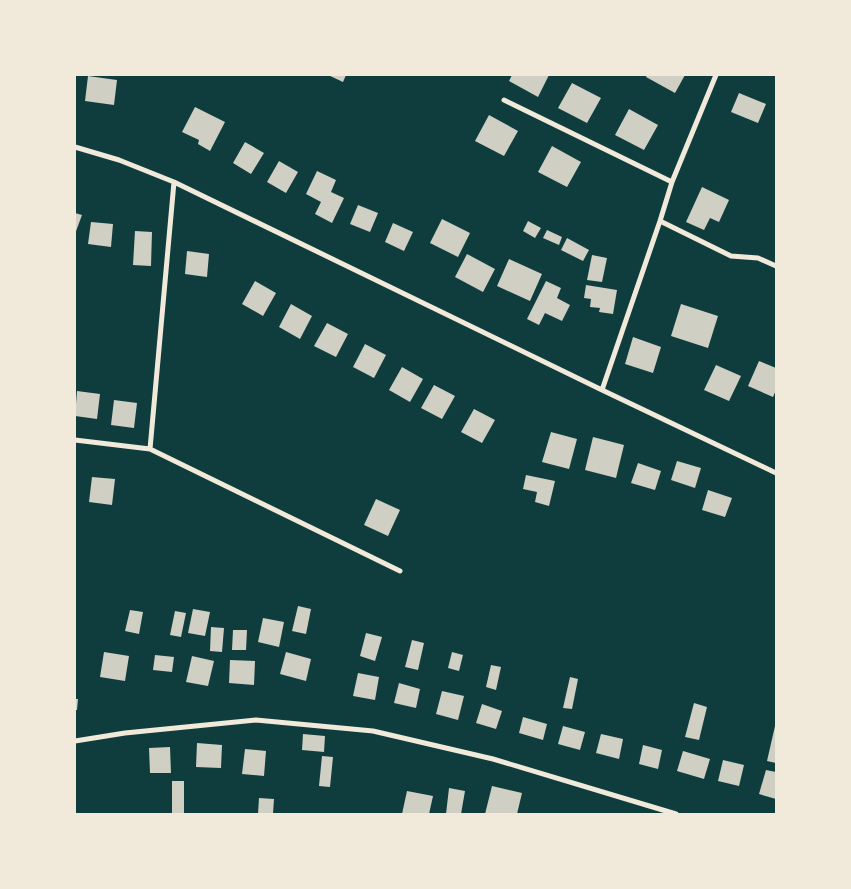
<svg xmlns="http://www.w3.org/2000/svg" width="851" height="889" font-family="Rubik,sans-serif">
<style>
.building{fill:#cfcfc3}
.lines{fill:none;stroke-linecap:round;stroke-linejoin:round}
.minor{stroke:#f1e9da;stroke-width:5}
</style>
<rect width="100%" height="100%" fill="#0f3d3e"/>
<path class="building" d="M328,75H346L343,82Z
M512,75H549L538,97L509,81Z
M647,75H685L675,93L646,77Z
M88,76L117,80L114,105L85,101Z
M572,83L601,98L587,123L558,108Z
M739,93L766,104L758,123L731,112Z
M195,107L225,122L210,151L198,144L199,140L182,132Z
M629,109L658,125L644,150L615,135Z
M489,115L518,131L504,156L475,141Z
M245,142L264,153L251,174L233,163Z
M552,146L581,162L567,187L538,172Z
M279,161L298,172L286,193L267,182Z
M317,171L336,180L331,192L344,198L332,223L315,214L321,202L306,194Z
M702,187L729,200L719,222L710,218L704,230L686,222Z
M358,205L378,213L370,232L350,224Z
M75,213L82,215L75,234Z
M442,219L470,233L458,257L430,243Z
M528,221L541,228L535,238L523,231Z
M91,222L113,224L111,247L88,244Z
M393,223L413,232L404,251L385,242Z
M547,230L562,237L559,245L543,238Z
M135,231L152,232L151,266L133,265Z
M567,238L589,250L583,261L561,250Z
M187,251L209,254L207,277L185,274Z
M467,254L495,269L483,292L455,277Z
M592,255L607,258L602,282L587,280Z
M509,259L542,274L530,301L497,286Z
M255,281L276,293L263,316L242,304Z
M546,281L561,288L557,298L570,305L562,321L545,313L539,325L527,319Z
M586,285L617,290L613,314L599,312L600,308L590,307L591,299L584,298Z
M291,304L312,316L300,339L279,327Z
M681,304L718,316L708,348L671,336Z
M327,323L348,334L336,357L314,346Z
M633,337L661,347L653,373L625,364Z
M365,344L386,355L374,378L353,367Z
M759,361L776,368V390L773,397L748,386Z
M716,365L741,376L729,401L704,390Z
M402,367L423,379L410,402L389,390Z
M434,385L455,396L442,419L421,408Z
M77,391L100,394L97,419L75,416Z
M114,400L137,403L134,428L111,425Z
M474,409L495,420L482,443L461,432Z
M551,432L577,439L569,469L542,462Z
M593,437L624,445L616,478L585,470Z
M677,461L701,468L695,488L671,480Z
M638,463L661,471L655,490L631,483Z
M526,475L555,481L549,506L535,502L537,492L523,489Z
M92,477L115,479L112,505L89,502Z
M708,490L732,498L725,517L702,510Z
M376,499L400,510L388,536L364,525Z
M298,606L311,609L306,634L292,631Z
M193,609L210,612L205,636L188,633Z
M130,610L143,612L139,634L125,631Z
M175,611L186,613L181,637L170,635Z
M263,618L284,622L279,647L258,642Z
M211,627L224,628L222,652L210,651Z
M233,630H247L246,650H232Z
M366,633L382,637L375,661L360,656Z
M412,640L424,643L418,670L405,667Z
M104,652L129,656L125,681L100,677Z
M286,652L311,659L306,681L280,674Z
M452,652L463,655L459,671L448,668Z
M155,655L174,657L172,672L153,670Z
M192,656L214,661L208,686L186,682Z
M230,660L255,661L254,685L229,683Z
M491,665L501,667L496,690L486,687Z
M358,673L379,677L375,700L353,696Z
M570,677L578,679L572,709L563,708Z
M399,683L420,689L416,708L394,703Z
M442,691L464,696L458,720L436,714Z
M75,699H78L77,710H75Z
M694,703L707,707L699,740L685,737Z
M482,704L502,711L496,729L476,723Z
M523,717L547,724L543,740L519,733Z
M563,726L585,732L580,750L558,744Z
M775,726L776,727V763L767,761Z
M303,734L325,736L324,752L302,750Z
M601,734L623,739L619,759L596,753Z
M197,743L222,745L221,768L196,767Z
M643,745L662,750L658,769L639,764Z
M170,747L171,773H150L149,748Z
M245,749L266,751L264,776L242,774Z
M683,751L710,759L704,779L677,771Z
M322,756L333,757L330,787L319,786Z
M723,760L744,765L739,786L718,781Z
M766,770L776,772V799L759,794Z
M172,781H184V814H172Z
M492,786L522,793L517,814H485Z
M449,788L465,791L461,814H446Z
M407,791L433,796L429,814H402Z
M259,798L274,799L273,814H258Z"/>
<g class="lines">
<path class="minor" d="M504,100L672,182
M75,147L119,160L174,182L602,390L776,473
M660,221L731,256L758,258L776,266
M602,390L660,221L672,182L716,75
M75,440L150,449L400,571
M150,449L174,182
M75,741L125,733L256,720L373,731L493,759L676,814"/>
</g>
<rect width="851" height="889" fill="none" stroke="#f1e9da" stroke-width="152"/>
</svg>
